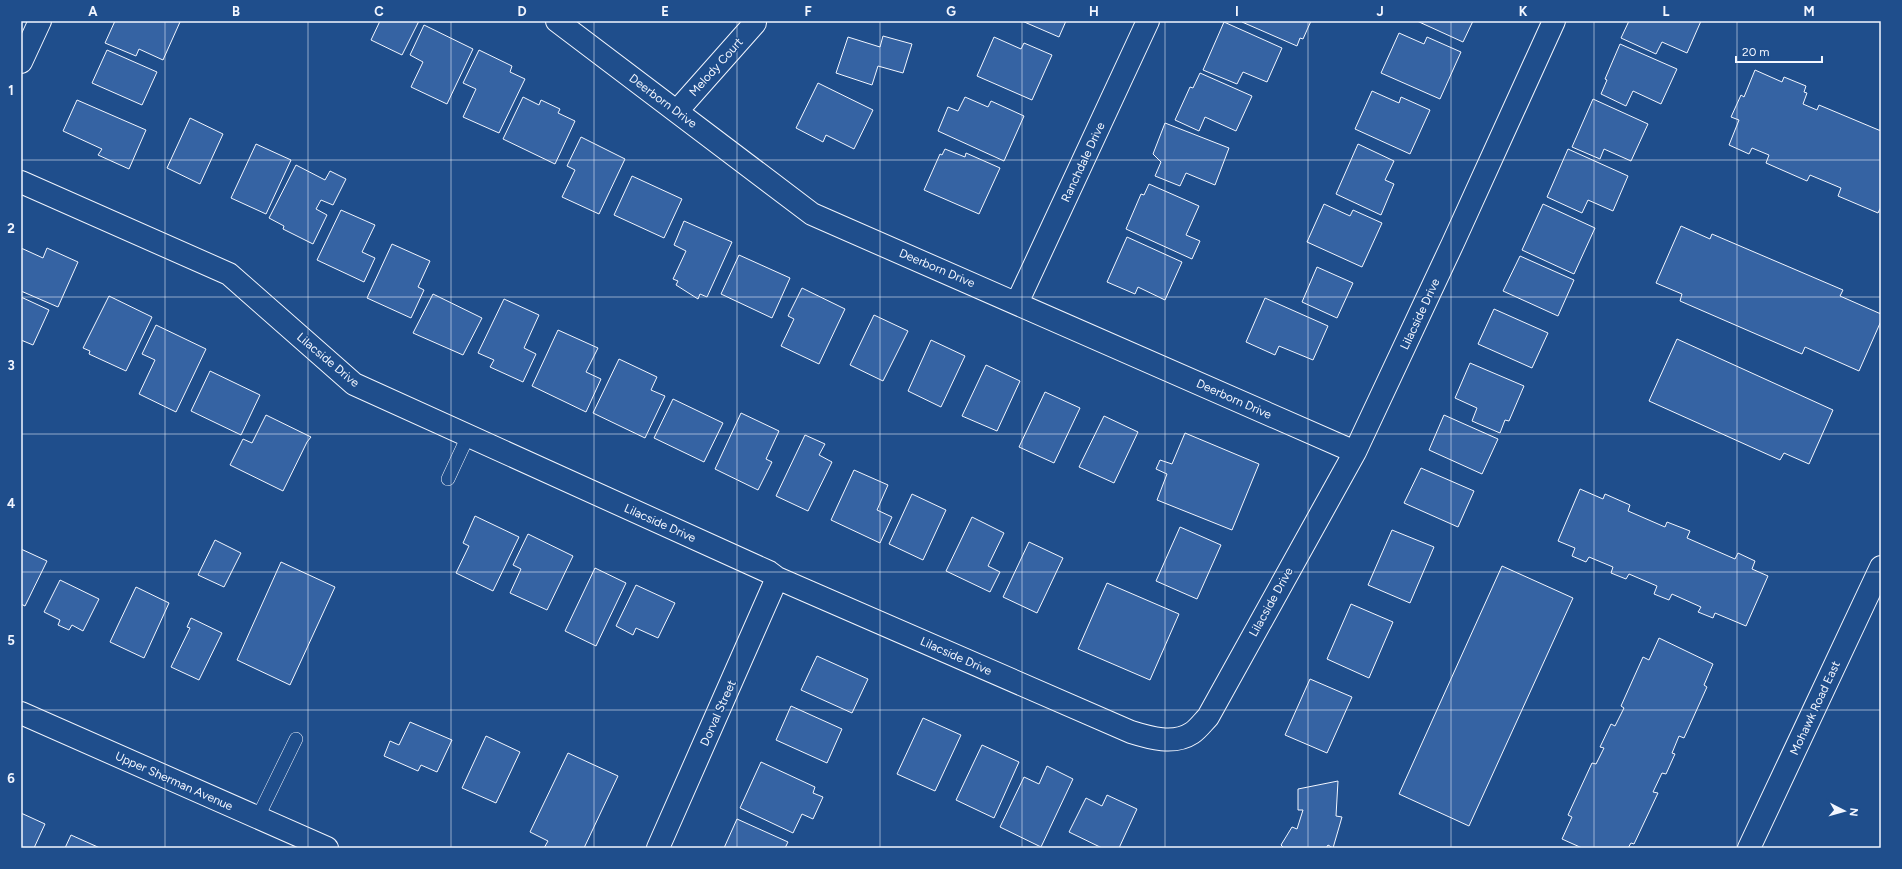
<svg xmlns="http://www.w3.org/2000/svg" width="1902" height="869" font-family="Figtree,sans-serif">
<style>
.building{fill:#3563a3;stroke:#f2f6ff}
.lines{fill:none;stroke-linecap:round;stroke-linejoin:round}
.service-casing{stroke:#f2f6ff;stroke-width:14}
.minor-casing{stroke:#f2f6ff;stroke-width:24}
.secondary-casing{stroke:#f2f6ff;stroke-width:24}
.service{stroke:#1f4e8c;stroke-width:13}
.minor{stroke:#1f4e8c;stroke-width:22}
.secondary{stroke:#1f4e8c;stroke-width:22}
.grid{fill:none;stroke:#f2f6ff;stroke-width:1;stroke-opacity:0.55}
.labels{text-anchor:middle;stroke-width:3;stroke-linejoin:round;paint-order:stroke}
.street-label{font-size:12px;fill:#f2f6ff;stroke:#1f4e8c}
.neatline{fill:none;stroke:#f2f6ff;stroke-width:1.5}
.grid-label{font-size:13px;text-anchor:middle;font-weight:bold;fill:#f2f6ff}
</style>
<rect width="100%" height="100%" fill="#1f4e8c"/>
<path class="building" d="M115,21H178L180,22L163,60L139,49L136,56L105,43Z
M380,21H419L402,55L371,40Z
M1022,21H1066L1059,37Z
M1242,21H1311L1303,39L1300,38L1297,46L1242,22Z
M1417,21H1473L1463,42Z
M1629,21H1701L1687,53L1662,42L1656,54L1621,38Z
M1224,22L1282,48L1267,82L1243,72L1237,84L1203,70Z
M424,25L473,49L447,104L411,87L423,62L410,55Z
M1399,33L1424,44L1427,37L1461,52L1440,99L1381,73Z
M883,36L912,44L903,73L878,66L872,85L836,73L848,37L880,47Z
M994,37L1021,49L1024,43L1052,55L1032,100L977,76Z
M1620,44L1677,69L1661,104L1633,91L1626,106L1601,94L1607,80L1605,79Z
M107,50L157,72L142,105L92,83Z
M479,50L512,66L510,72L525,79L499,133L463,117L476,89L463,83Z
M1755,70L1782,82L1784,77L1806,86L1804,92L1807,93L1803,104L1817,110L1819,105L1881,131V207L1878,213L1838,196L1841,188L1810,175L1807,181L1766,163L1769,155L1752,148L1749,154L1729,145L1739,120L1731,117L1741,95L1744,97Z
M1200,73L1252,96L1236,131L1205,117L1199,131L1175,120L1190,87L1193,88Z
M818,83L873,110L854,149L826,135L823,142L796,128Z
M1372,91L1399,103L1401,97L1430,110L1410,154L1355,129Z
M523,97L539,105L541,100L560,109L558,113L575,121L555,164L503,139Z
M965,97L988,107L991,101L1024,116L1004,161L938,131L948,107L958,111Z
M1593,99L1648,124L1631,161L1604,149L1600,159L1572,147Z
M77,100L146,130L129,169L98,155L102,149L63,131Z
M190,118L223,134L200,184L167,168Z
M1165,123L1229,148L1215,185L1186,173L1180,186L1155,176L1161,162L1153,154Z
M581,137L625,159L599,214L562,197L575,170L567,166Z
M256,144L291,160L266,214L231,198Z
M1358,144L1394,161L1385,180L1394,184L1381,215L1336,194Z
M945,149L965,157L966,153L1000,168L979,214L924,190L940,154L942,155Z
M1568,149L1628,176L1613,211L1588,200L1582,213L1547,197Z
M296,165L325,180L330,171L346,179L333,205L321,200L316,209L327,215L313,244L283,229L284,226L269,218Z
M632,176L682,199L664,238L614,215Z
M1149,184L1199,206L1186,235L1200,241L1192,259L1126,229L1141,194L1144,195Z
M1324,204L1350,216L1353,210L1382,223L1362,267L1307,242Z
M1543,204L1595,228L1574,274L1522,250Z
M341,210L375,225L362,252L375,258L364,282L317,260Z
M684,221L732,242L707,297L700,294L698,299L676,285L678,281L673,279L686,251L674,245Z
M1681,226L1710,239L1712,234L1843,290L1840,296L1881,314V321L1859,371L1805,347L1802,354L1680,301L1682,294L1656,283Z
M1127,237L1182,262L1165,300L1138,287L1135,294L1107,282Z
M392,244L430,261L418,287L424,290L411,318L367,298Z
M21,248L43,258L47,248L78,262L58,307L21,291Z
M739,255L790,278L772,318L721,294Z
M1520,256L1574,280L1558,316L1503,291Z
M1317,267L1353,283L1337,318L1302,302Z
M802,288L845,309L819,364L781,346L794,319L788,316Z
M433,294L482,318L463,355L413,333Z
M109,296L152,317L126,371L89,354L90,351L83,348Z
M21,297L49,310L33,345L21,340Z
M1265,298L1328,326L1313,360L1279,346L1275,355L1246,342Z
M504,299L539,315L524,348L536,354L523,382L490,367L494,360L478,353Z
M1494,309L1548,333L1532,368L1478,344Z
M874,315L908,331L883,381L850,365Z
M156,325L206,349L176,412L139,394L155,360L142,354Z
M558,330L598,348L586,372L601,379L586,412L532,386Z
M1677,339L1833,410L1809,464L1784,453L1780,460L1649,401Z
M931,340L965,356L941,407L908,391Z
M619,359L657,377L651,390L665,396L645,438L593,413Z
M1470,363L1524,386L1509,421L1505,420L1500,433L1472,421L1477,408L1455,398Z
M986,365L1020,381L997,431L962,416Z
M210,371L260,395L241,435L191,411Z
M1045,392L1080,408L1054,463L1019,447Z
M673,399L723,423L704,462L654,438Z
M741,413L779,431L766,459L772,462L758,490L715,469Z
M266,415L311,437L307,442L283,491L230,465L243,439L252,443Z
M1444,415L1498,439L1482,474L1429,450Z
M1104,416L1138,432L1114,483L1079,467Z
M1185,433L1259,464L1232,530L1157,500L1167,474L1156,469L1160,460L1172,464Z
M805,435L825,444L819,455L832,462L808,511L776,496Z
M1421,468L1474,491L1458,527L1404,503Z
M854,470L888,485L877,510L892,517L880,543L831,520Z
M1580,489L1603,499L1605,494L1630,505L1628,511L1665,527L1667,522L1690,531L1687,538L1735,559L1738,553L1755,561L1752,569L1768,576L1746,626L1715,613L1713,618L1698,612L1701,607L1672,594L1669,600L1654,594L1657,586L1629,574L1626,579L1611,573L1613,567L1589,557L1586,562L1572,556L1575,548L1558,541Z
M912,494L946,510L923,560L889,544Z
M475,516L519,537L493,591L456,573L469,546L463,543Z
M972,517L1004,533L988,566L1000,572L990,592L946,571Z
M1180,527L1221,545L1197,599L1156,581Z
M1392,530L1434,547L1410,603L1368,585Z
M528,534L573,556L547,610L510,593L521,569L513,565Z
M215,540L241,553L224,587L198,575Z
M1029,542L1063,558L1037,613L1003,597Z
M21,549L47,561L25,606L21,604Z
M281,562L335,587L290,685L237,660Z
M1502,566L1573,598L1469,826L1399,794Z
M595,568L626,583L596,646L565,631Z
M60,580L99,599L83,631L72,625L69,630L58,625L60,620L44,612Z
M1107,583L1179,614L1150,680L1078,649Z
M636,585L675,603L658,638L636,628L633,635L616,626Z
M136,587L169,603L144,658L110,642Z
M1351,604L1393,622L1369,678L1327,659Z
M191,618L222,633L199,680L171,667L190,628L187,627Z
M1659,638L1713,664L1704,685L1707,687L1684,738L1679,736L1672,753L1675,754L1666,774L1662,773L1653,792L1658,793L1634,844L1631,843L1628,848H1582L1562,839L1572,817L1568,815L1592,763L1596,764L1604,748L1600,747L1611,724L1615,726L1624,708L1621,706L1643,657L1649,660Z
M817,656L868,679L852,713L801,690Z
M1310,679L1352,697L1327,753L1285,735Z
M791,706L842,729L827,763L776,740Z
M923,718L961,735L935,791L897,774Z
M410,722L452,740L437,772L421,765L418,771L384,756L390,741L399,745Z
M486,736L520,752L496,803L462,788Z
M982,745L1019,762L994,818L956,800Z
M568,753L618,776L584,848H544L548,841L530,832Z
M761,762L815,787L813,793L823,797L813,819L802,814L793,833L740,808Z
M1047,766L1073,779L1041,847L1000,827L1024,777L1039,784Z
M1338,781L1336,816L1342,817L1333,848L1328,845L1326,848H1284L1281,845L1292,827L1297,829L1303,810H1298V789Z
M1107,795L1137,809L1119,848H1102L1069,832L1086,798L1102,806Z
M21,813L45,824L34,848H21Z
M737,819L788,842L785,848H724Z
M71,835L100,848H65Z"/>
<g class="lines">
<defs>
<path id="service" d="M448,479L468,436
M257,819L296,739"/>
<path id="minor" d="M557,21L812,214L1355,452
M21,62L40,21
M677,111L755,23
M21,182L229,274L354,384L769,572L777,578L1131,732C1150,738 1174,745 1192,733C1198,729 1203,722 1208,717L1355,452L1453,243L1554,21
M1017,303L1148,21
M658,848L777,578"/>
<path id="secondary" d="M21,713L327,848
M1749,848L1881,567"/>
</defs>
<use href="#service" class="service-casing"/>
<use href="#minor" class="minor-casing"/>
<use href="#secondary" class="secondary-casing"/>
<use href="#service" class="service"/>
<use href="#minor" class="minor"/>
<use href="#secondary" class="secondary"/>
</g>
<path class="grid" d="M165,21V848M308,21V848M451,21V848M594,21V848M737,21V848M880,21V848M1022,21V848M1165,21V848M1308,21V848M1451,21V848M1594,21V848M1737,21V848M21,160H1881M21,297H1881M21,434H1881M21,572H1881M21,710H1881"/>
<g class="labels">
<g class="street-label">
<text transform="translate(716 67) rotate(-48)" y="4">Melody Court</text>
<text transform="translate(663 101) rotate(37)" y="4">Deerborn Drive</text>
<text transform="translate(1083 162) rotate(-65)" y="4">Ranchdale Drive</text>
<text transform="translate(937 268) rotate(23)" y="4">Deerborn Drive</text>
<text transform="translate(1420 314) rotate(-65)" y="4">Lilacside Drive</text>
<text transform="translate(328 360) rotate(40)" y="4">Lilacside Drive</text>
<text transform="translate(1234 399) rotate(24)" y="4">Deerborn Drive</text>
<text transform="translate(660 523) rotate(24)" y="4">Lilacside Drive</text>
<text transform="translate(1271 602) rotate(-61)" y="4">Lilacside Drive</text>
<text transform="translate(956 656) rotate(24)" y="4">Lilacside Drive</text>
<text transform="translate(1815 708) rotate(-65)" y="4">Mohawk Road East</text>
<text transform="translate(718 713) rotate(-66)" y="4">Dorval Street</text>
<text transform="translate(174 781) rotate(24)" y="4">Upper Sherman Avenue</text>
</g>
</g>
<rect width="1902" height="869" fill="none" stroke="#1f4e8c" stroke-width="44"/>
<g transform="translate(1844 811) rotate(96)" stroke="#1f4e8c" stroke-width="3" paint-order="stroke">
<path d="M0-3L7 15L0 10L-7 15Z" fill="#f2f6ff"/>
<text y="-6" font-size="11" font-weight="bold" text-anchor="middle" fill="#f2f6ff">N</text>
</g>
<path d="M1736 56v6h86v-6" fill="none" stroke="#f2f6ff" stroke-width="2"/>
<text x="1742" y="56" font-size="12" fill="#f2f6ff" stroke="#1f4e8c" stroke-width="3" paint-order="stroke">20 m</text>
<rect x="22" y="22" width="1858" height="825" class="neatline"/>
<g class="grid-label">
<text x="93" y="16">A</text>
<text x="236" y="16">B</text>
<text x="379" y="16">C</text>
<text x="522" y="16">D</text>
<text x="665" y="16">E</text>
<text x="808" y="16">F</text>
<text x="951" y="16">G</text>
<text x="1094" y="16">H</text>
<text x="1237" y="16">I</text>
<text x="1380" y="16">J</text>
<text x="1523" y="16">K</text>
<text x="1666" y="16">L</text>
<text x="1809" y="16">M</text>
<text x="11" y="95">1</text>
<text x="11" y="233">2</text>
<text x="11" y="370">3</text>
<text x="11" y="508">4</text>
<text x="11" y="645">5</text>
<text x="11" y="783">6</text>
</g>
</svg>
